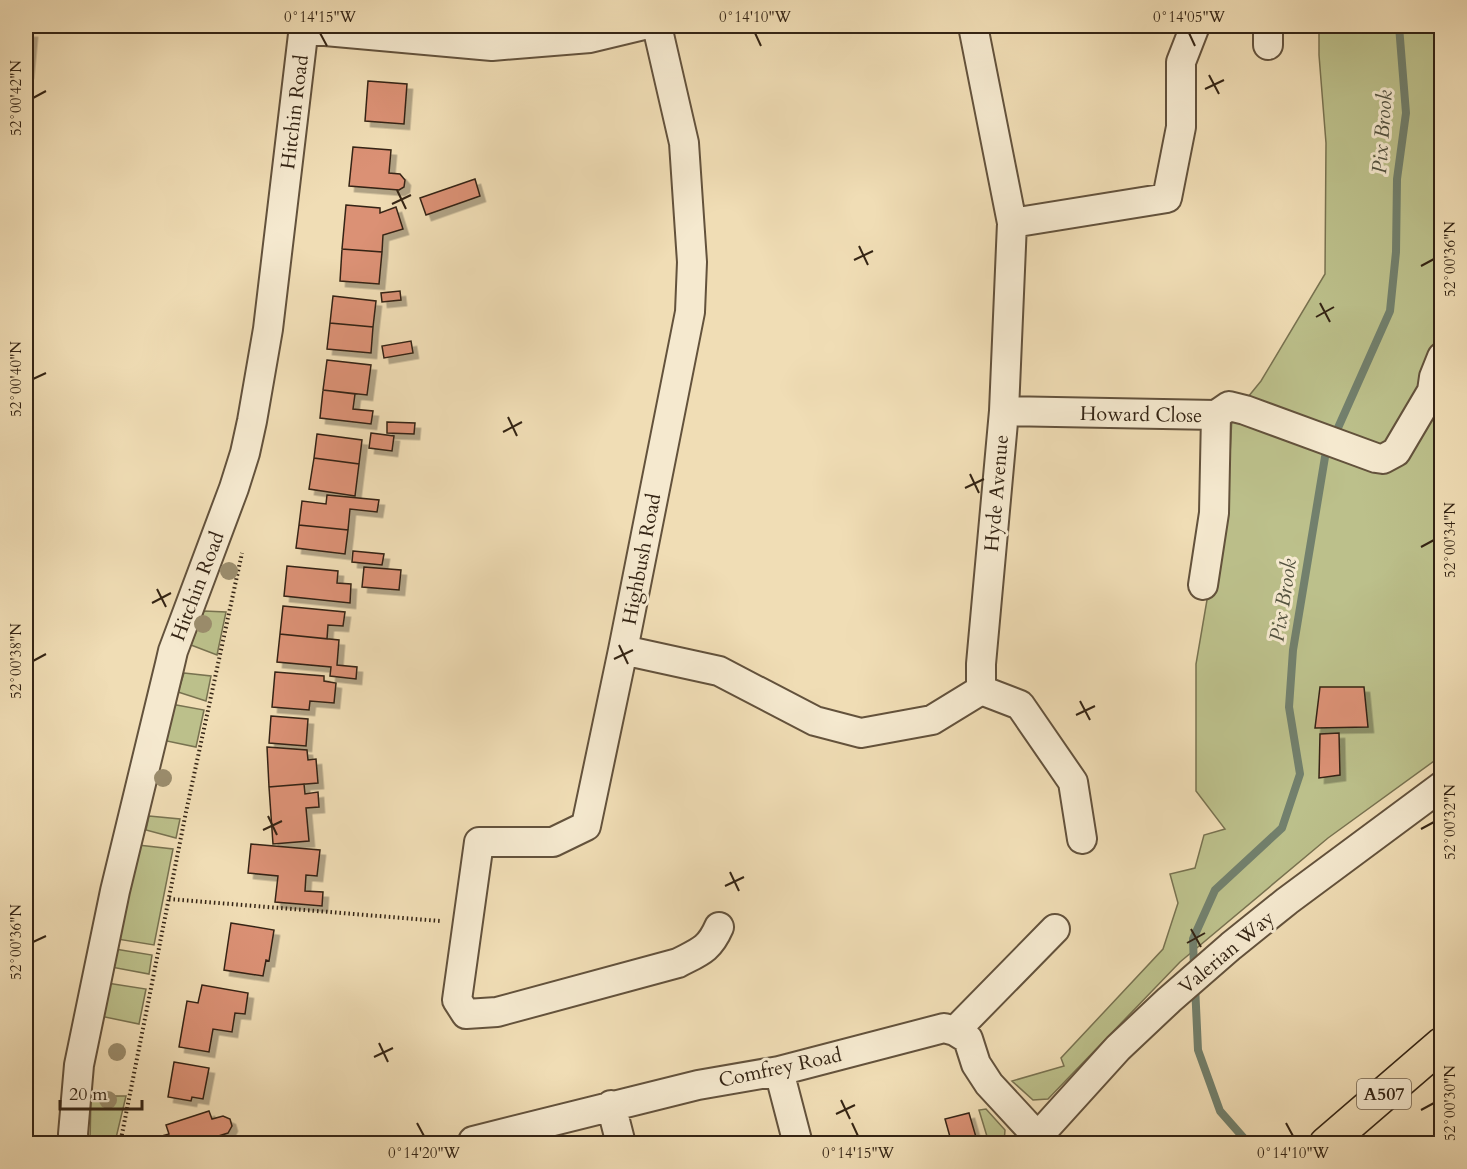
<svg xmlns="http://www.w3.org/2000/svg" width="1467" height="1169" font-family="Cardo,serif">
<style>
.green{fill:#bcc08b;stroke:#787250;stroke-width:1.5}
.lines{fill:none;stroke-linecap:round;stroke-linejoin:round}
.stream{stroke:#72806d;stroke-width:8}
.building{fill:#db9174;stroke:#342414;stroke-width:1.5;filter:url(#shadow)}
.minor-casing{stroke:#63523c;stroke-width:32}
.major-casing{stroke:#342414;stroke-width:36}
.path{stroke:#342414;stroke-width:4;stroke-dasharray:1.5 3;stroke-linecap:butt}
.minor{stroke:#f5e9cf;stroke-width:28}
.major{stroke:#f0ddb5;stroke-width:33}
.tree{fill:#9b8d6d}
.ticks{fill:none;stroke:#342414;stroke-width:2}
.labels{text-anchor:middle;stroke-width:6;stroke-linejoin:round;paint-order:stroke}
.shield{fill:#f5e9cf;stroke:#6e5f4c;stroke-width:1.5}
.shield-label{font-size:18px;font-weight:bold;fill:#342414}
.street-label{font-size:20px;fill:#342414;stroke:#f5e9cf}
.water-label{font-size:21px;font-style:italic;fill:#535240;stroke:#f5e9cf}
.neatline{fill:none;stroke:#342414;stroke-width:2}
.ticks-label{font-size:15px;text-anchor:middle;fill:#342414}
</style>
<defs>
<filter id="shadow"><feDropShadow dx="5.5" dy="5.5" stdDeviation="0" flood-color="#0004"/></filter>
</defs>
<rect width="100%" height="100%" fill="#f0ddb5"/>
<filter id="stains"><feTurbulence type="fractalNoise" baseFrequency=".00333" numOctaves="4"/><feColorMatrix values="0 0 0 0 .2 0 0 0 0 .09 0 0 0 0 .02 0 0 0 .5 -.17"/></filter>
<radialGradient id="worn" r=".72"><stop offset=".6" stop-color="#630" stop-opacity="0"/><stop offset="1" stop-color="#630" stop-opacity=".3"/></radialGradient>
<path class="green" d="M1319,26H1441V337L1395,439L1379,447L1248,397L1261,381L1325,274L1326,143L1319,55Z
M1441,397V756L1328,838L1180,962L1048,1099L1033,1100L1012,1081L1064,1066L1061,1058L1163,949L1178,903L1170,874L1195,868L1204,835L1225,829L1196,791V664L1208,594L1227,510L1232,417L1374,468Z
M204,611L226,612L217,655L191,645Z
M184,673L211,676L206,701L178,692Z
M171,704L204,710L196,747L162,740Z
M149,816L180,819L176,838L146,830Z
M138,845L173,849L154,945L117,939Z
M115,949L152,955L149,974L111,967Z
M107,983L146,989L139,1024L100,1016Z
M91,1096H126L116,1138L96,1143H90Z
M986,1109L1005,1130L1004,1143H989L979,1110Z"/>
<g class="lines">
<path class="stream" d="M1194,969L1193,939L1215,890L1282,828L1300,774L1289,707L1293,650L1325,457L1390,311L1396,252L1397,179L1406,113L1399,26
M1195,985L1198,1050L1220,1111L1249,1144"/>
</g>
<path class="building" d="M26,32H32L30,53L26,52Z
M26,52L30,53L28,73H26Z
M368,81L407,84L404,124L365,121Z
M353,147L391,150L389,173L400,174L405,180L404,187L399,190L349,186Z
M475,179L480,196L426,215L420,198Z
M346,205L380,208V213L396,207L403,229L383,235L382,252L342,249Z
M342,249L382,252L379,284L340,281Z
M400,291L401,300L382,302L381,293Z
M333,296L376,301L373,327L330,323Z
M330,323L373,327L371,353L327,349Z
M411,341L413,353L384,358L382,346Z
M327,360L371,365L367,395L323,390Z
M323,390L355,394L353,409L373,411L371,424L320,418Z
M387,422L415,423L414,434L387,433Z
M371,433L394,436L392,451L369,448Z
M317,434L362,440L359,464L314,458Z
M314,458L359,464L355,496L309,489Z
M327,495L379,500L377,512L350,509L348,530L299,525L302,501L326,504Z
M299,525L348,530L345,554L296,548Z
M353,551L384,554L382,565L352,562Z
M287,566L338,571L337,583L351,584L350,603L284,596Z
M364,567L401,570L399,590L362,587Z
M283,606L345,612L343,626L328,625L327,639L280,634Z
M280,634L339,640L337,665L357,667L356,679L330,676L331,667L277,662Z
M275,672L324,676V681L336,683L334,703L310,701L309,710L272,707Z
M1320,687H1364L1368,727L1315,728Z
M271,716L308,719L306,746L269,743Z
M1339,733L1340,775L1319,778L1320,734Z
M267,747L307,750L308,760L316,759L318,783L269,787Z
M304,784L305,794L318,792L319,807L306,808L309,841L273,844L269,787Z
M251,844L320,850L317,876L306,875L305,891L323,892L322,906L275,902L278,876L248,873Z
M231,923L274,930L269,961L266,960L263,976L224,970Z
M202,985L248,993L245,1014L235,1013L232,1032L213,1029L209,1052L179,1047L187,1001L198,1003Z
M174,1062L209,1068L203,1099L192,1097L191,1101L168,1097Z
M209,1111L212,1119L223,1116L230,1119L232,1126L228,1133L193,1144H159L158,1137L169,1134L166,1125Z
M969,1113L978,1144H952L945,1119Z"/>
<g class="lines">
<defs>
<path id="minor" d="M657,26L684,143L692,262L690,312L623,650L586,826L553,842H479L457,1000L466,1014L497,1012L678,963C699,952 709,950 719,927
M973,26L1012,223L1004,411L981,664V690L1020,705L1073,782L1082,839
M1268,26V45
M303,29L492,46L590,38L640,26
M1012,223L1167,198L1181,127V62L1195,26
M1432,391L1434,377L1442,357
M1004,411L1216,415L1214,513L1203,585
M1216,415L1229,406L1245,410L1376,458L1383,459L1396,452L1432,391L1442,385
M623,650L719,671L815,721L861,733L932,720L981,690
M955,1031L1055,929
M779,1071L798,1144
M611,1105L621,1144
M74,1144L73,1134L79,1065L115,891L170,664L173,651L234,488L245,453L252,421L268,329L304,26
M473,1144V1141L698,1085L779,1071L944,1028L955,1031L968,1039L976,1064L989,1084L1038,1137
M1031,1144L1118,1048L1169,1000L1231,946L1287,901L1442,786"/>
<path id="major" d="M1326,1144L1442,1044"/>
</defs>
<use href="#minor" class="minor-casing"/>
<use href="#major" class="major-casing"/>
<path class="path" d="M169,899L440,921
M120,1144L186,812L242,553"/>
<use href="#minor" class="minor"/>
<use href="#major" class="major"/>
</g>
<g class="tree">
<circle cx="229" cy="571" r="9"/>
<circle cx="203" cy="624" r="9"/>
<circle cx="163" cy="778" r="9"/>
<circle cx="117" cy="1052" r="9"/>
<circle cx="108" cy="1100" r="9"/>
</g>
<path class="ticks" d="M320,33L327,46M755,33L761,46M1189,33L1195,46M1209,75L1219,94M1205,89L1224,80M33,98L46,91M397,190L406,209M392,204L411,195M859,246L868,265M854,260L873,251M1421,266L1434,259M1320,303L1330,322M1316,317L1334,307M33,379L46,373M508,417L517,436M503,432L522,422M970,474L979,493M965,488L984,479M1421,547L1434,540M157,589L166,607M152,603L171,593M619,645L628,664M614,659L633,650M33,661L46,654M1080,701L1090,720M1076,715L1095,706M268,816L277,835M1421,829L1434,822M263,830L282,821M730,872L739,891M725,886L744,877M1191,929L1201,947M33,942L46,936M1187,943L1205,933M379,1043L388,1062M374,1057L393,1048M841,1100L850,1119M1421,1110L1434,1103M836,1114L855,1105M417,1123L424,1136M852,1123L858,1136M1286,1123L1293,1136"/>
<g class="labels">
<rect class="shield" x="1357" y="1079" width="54" height="30" rx="4.5"/>
<g class="shield-label">
<text x="1384" y="1100">A507</text>
</g>
<g class="street-label">
<text transform="translate(294 112) rotate(-83)" y="7">Hitchin Road</text>
<text transform="translate(1141 414) rotate(1)" y="7">Howard Close</text>
<text transform="translate(996 493) rotate(-85)" y="7">Hyde Avenue</text>
<text transform="translate(641 559) rotate(-79)" y="7">Highbush Road</text>
<text transform="translate(197 586) rotate(-69)" y="7">Hitchin Road</text>
<text transform="translate(1226 952) rotate(-40)" y="7">Valerian Way</text>
<text transform="translate(780 1067) rotate(-12)" y="7">Comfrey Road</text>
</g>
<g class="water-label">
<text transform="translate(1382 132) rotate(-86)" y="7">Pix Brook</text>
<text transform="translate(1283 600) rotate(-81)" y="7">Pix Brook</text>
</g>
</g>
<rect width="1467" height="1169" fill="none" stroke="#f0ddb5" stroke-width="66"/>
<path d="M60 1100v9h82v-9" fill="none" stroke="#342414" stroke-width="3"/>
<text x="69" y="1100" font-size="18" fill="#342414" stroke="#f5e9cf" stroke-width="4.5" paint-order="stroke">20 m</text>
<rect x="33" y="33" width="1401" height="1103" class="neatline"/>
<g class="ticks-label">
<text x="320" y="22">0°14'15"W</text>
<text x="755" y="22">0°14'10"W</text>
<text x="1189" y="22">0°14'05"W</text>
<text transform="translate(16 98) rotate(-90)" y="5">52°00'42"N</text>
<text transform="translate(1450 259) rotate(-90)" y="5">52°00'36"N</text>
<text transform="translate(16 379) rotate(-90)" y="5">52°00'40"N</text>
<text transform="translate(1450 540) rotate(-90)" y="5">52°00'34"N</text>
<text transform="translate(16 661) rotate(-90)" y="5">52°00'38"N</text>
<text transform="translate(1450 822) rotate(-90)" y="5">52°00'32"N</text>
<text transform="translate(16 942) rotate(-90)" y="5">52°00'36"N</text>
<text transform="translate(1450 1103) rotate(-90)" y="5">52°00'30"N</text>
<text x="424" y="1158">0°14'20"W</text>
<text x="858" y="1158">0°14'15"W</text>
<text x="1293" y="1158">0°14'10"W</text>
</g>
<rect width="100%" height="100%" filter="url(#stains)"/>
<rect width="100%" height="100%" fill="url(#worn)"/>
</svg>
